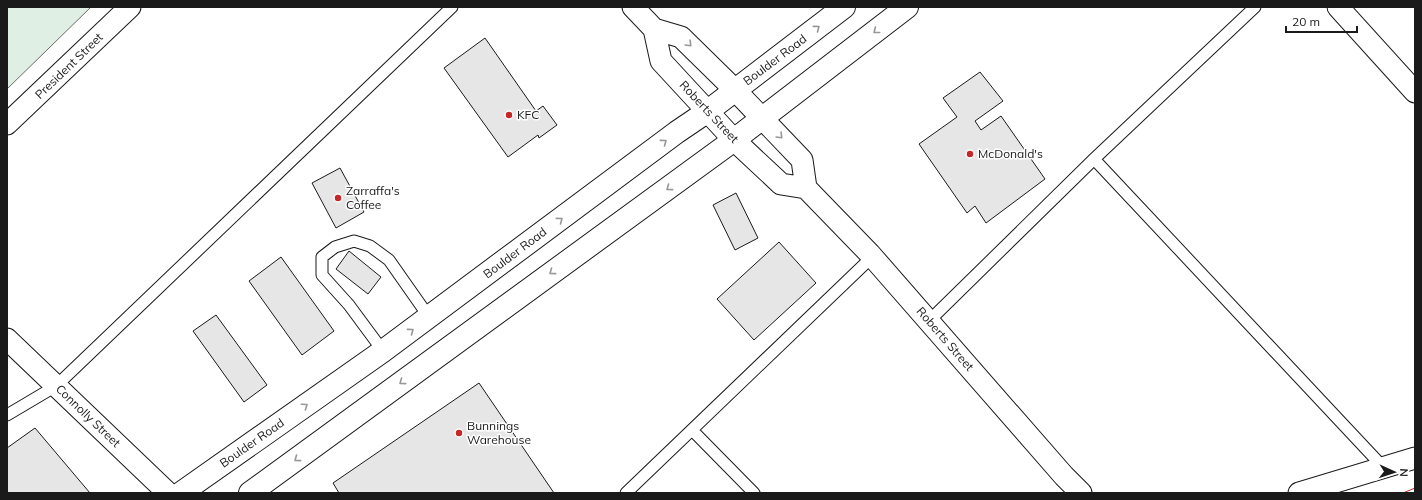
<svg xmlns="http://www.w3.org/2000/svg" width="1422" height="500" font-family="Mulish,sans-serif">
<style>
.green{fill:#e0efe3;stroke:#6a6a6a}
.building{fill:#e6e6e6;stroke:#1a1a1a}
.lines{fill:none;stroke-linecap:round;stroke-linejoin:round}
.lane-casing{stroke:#1a1a1a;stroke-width:13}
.street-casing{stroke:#1a1a1a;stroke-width:23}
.secondary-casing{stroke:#1a1a1a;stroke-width:24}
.lane{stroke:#fff;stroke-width:11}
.street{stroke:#fff;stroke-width:21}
.secondary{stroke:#fff;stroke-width:22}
.power{stroke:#c62828;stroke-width:1;stroke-dasharray:14 3 2 3;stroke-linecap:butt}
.oneway{stroke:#989898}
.poi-dot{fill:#c62828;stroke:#fff;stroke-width:1.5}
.labels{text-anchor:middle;stroke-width:3;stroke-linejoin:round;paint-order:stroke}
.street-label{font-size:12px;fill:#1a1a1a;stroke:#fff}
.poi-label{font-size:12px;fill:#1a1a1a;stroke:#fff;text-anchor:start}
</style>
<rect width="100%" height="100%" fill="#fff"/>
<path class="green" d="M7,7H91L7,89Z"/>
<path class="building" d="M485,38L536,111L543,106L557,125L539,138L538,135L508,157L444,68Z
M980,72L1003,101L975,121L981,130L1001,116L1045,179L986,223L975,206L967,213L919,144L957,117L943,98Z
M340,168L364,212L336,228L312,183Z
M736,193L758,238L735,250L713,205Z
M779,242L816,283L754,340L717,299Z
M349,251L381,277L368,294L336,269Z
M281,257L334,331L302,355L249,281Z
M216,315L267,385L244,402L193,331Z
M479,383L554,493H339L333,483Z
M35,428L90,493H8L7,491V448Z"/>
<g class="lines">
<defs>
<path id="lane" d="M1094,159L1383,467
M929,321L1094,159L1255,7
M383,351L349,305L322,275V257L335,247L354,241L370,246L389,260L429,317
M7,415L56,386L452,7
M692,430L754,493
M626,493L873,256"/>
<path id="street" d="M633,7L654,29L681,37L735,90L802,160L806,188
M1338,7L1415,92
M654,29L661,61L734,140L781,184L806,188L870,254L1064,476L1081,493
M7,124L130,7
M7,339L168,493
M1299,493L1415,458"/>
<path id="secondary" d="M181,493L383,351L677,132L708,111L844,7
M250,493L734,140L907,7"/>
</defs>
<use href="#lane" class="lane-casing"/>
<use href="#street" class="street-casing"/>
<use href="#secondary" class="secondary-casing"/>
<use href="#lane" class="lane"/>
<use href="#street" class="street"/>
<use href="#secondary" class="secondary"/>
<path class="power" d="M1403,493L1415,488"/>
</g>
<defs><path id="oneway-chevron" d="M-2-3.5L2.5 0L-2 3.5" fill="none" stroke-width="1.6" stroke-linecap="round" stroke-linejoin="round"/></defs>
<g class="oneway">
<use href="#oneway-chevron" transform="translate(817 28) rotate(-37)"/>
<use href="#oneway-chevron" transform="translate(876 31) rotate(142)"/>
<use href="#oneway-chevron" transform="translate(689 44) rotate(45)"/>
<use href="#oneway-chevron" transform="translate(780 136) rotate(46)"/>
<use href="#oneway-chevron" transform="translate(664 142) rotate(-37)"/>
<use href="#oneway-chevron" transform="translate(669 188) rotate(144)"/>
<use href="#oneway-chevron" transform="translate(560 220) rotate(-37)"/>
<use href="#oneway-chevron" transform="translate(552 272) rotate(144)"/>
<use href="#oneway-chevron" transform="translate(411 331) rotate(-36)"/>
<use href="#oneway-chevron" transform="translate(402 382) rotate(144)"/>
<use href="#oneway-chevron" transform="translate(305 406) rotate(-35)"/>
<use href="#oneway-chevron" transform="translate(297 459) rotate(144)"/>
</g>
<g class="poi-dot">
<circle cx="509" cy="115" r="4"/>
<circle cx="970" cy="154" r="4"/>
<circle cx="338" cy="198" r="4"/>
<circle cx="459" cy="433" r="4"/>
</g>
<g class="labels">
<g class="street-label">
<text transform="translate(775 60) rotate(-37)" y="4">Boulder Road</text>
<text transform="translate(69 66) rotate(-44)" y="4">President Street</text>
<text transform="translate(709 112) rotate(47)" y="4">Roberts Street</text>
<text transform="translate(515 253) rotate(-37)" y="4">Boulder Road</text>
<text transform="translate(945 339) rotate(49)" y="4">Roberts Street</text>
<text transform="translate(88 416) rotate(44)" y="4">Connolly Street</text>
<text transform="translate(252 443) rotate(-35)" y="4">Boulder Road</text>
</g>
<g class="poi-label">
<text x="517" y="119">KFC</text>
<text x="978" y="158">McDonald's</text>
<text x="346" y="195">Zarraffa's<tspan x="346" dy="14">Coffee</tspan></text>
<text x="467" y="430">Bunnings<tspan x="467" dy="14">Warehouse</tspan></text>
</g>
</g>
<rect width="1422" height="500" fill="none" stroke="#1a1a1a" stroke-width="16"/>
<g transform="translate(1394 472) rotate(93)" stroke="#ffffff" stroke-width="3" paint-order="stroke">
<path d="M0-3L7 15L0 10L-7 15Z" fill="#1a1a1a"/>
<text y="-6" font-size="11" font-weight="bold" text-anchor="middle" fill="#1a1a1a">N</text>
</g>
<path d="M1286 26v6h71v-6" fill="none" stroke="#1a1a1a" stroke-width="2"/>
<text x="1292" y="26" font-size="12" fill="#1a1a1a" stroke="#ffffff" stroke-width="3" paint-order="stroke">20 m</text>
</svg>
